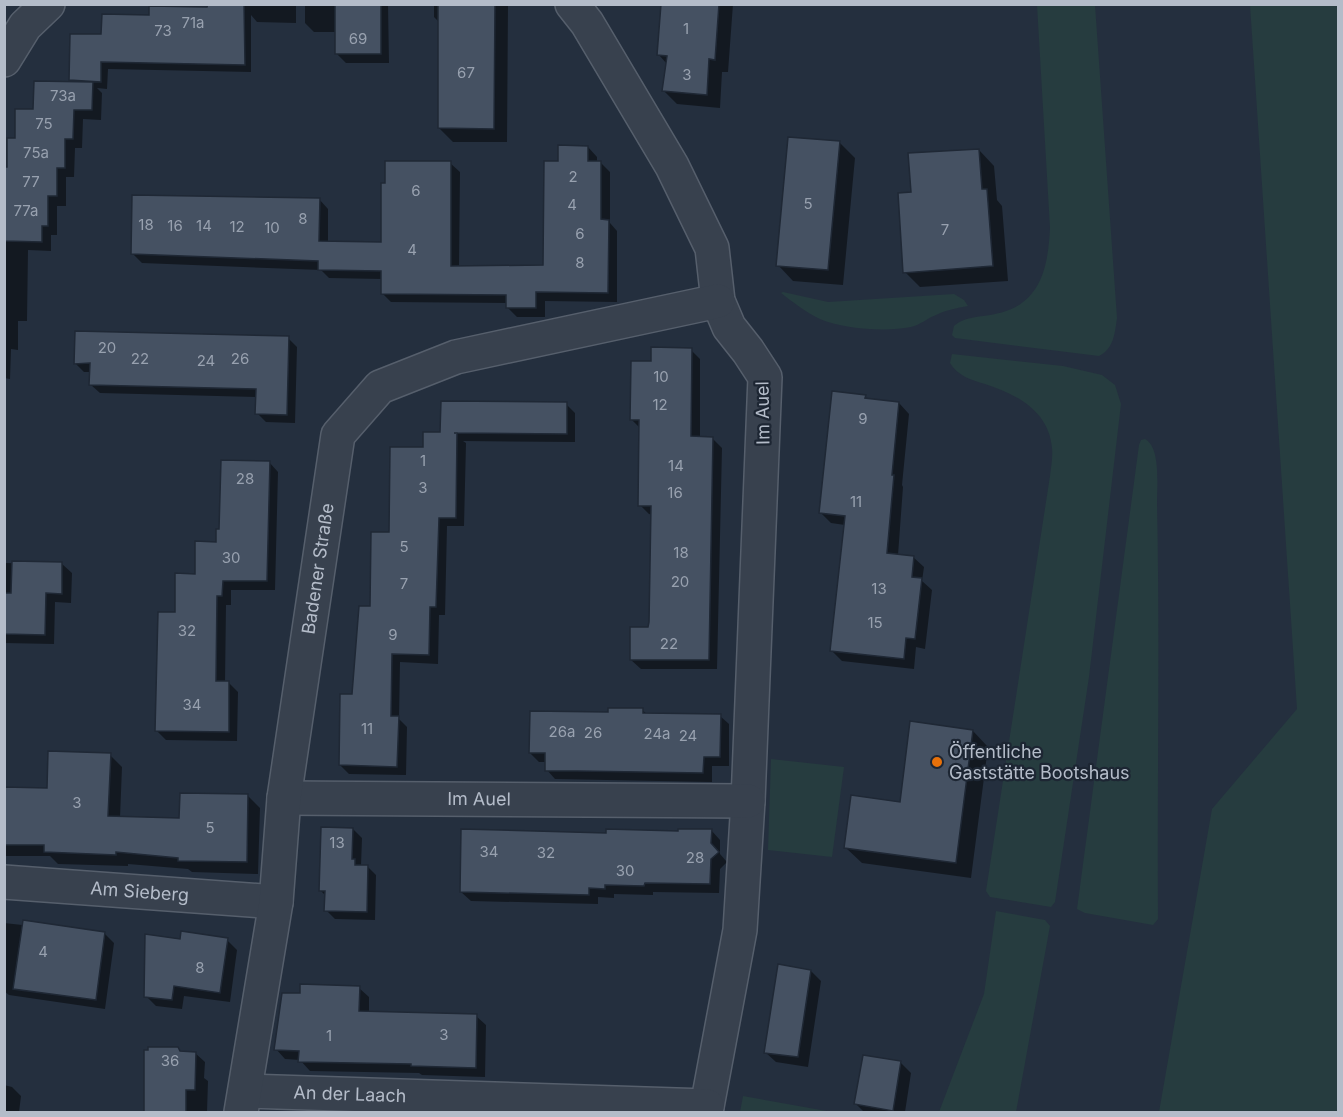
<svg xmlns="http://www.w3.org/2000/svg" width="1343" height="1117" font-family="Inter,sans-serif">
<style>
.green{fill:#263c3f}
.shadow{fill:#0007}
.building{fill:#455162;stroke:#1f2835;stroke-width:1.5}
.lines{fill:none;stroke-linecap:round;stroke-linejoin:round}
.minor-casing{stroke:#565f6c;stroke-width:36}
.minor{stroke:#38414e;stroke-width:33}
.food-dot{fill:#e8710a;stroke:#1d2633;stroke-width:2}
.labels{text-anchor:middle;stroke-width:4.5;stroke-linejoin:round;paint-order:stroke}
.number-label{font-size:15px;fill:#98a1af}
.street-label{font-size:18px;fill:#b4bcc9;stroke:#1d2633}
.poi-label{font-size:18px;fill:#b4bcc9;stroke:#1d2633;text-anchor:start}
</style>
<rect width="100%" height="100%" fill="#242f3e"/>
<path class="green" d="M1037,5H1095L1117,318C1115,332 1114,349 1099,356L955,338L952,335L954,326C964,317 978,317 990,315C1039,308 1048,271 1050,228Z
M1250,5H1338V1112H1159L1212,809L1297,709Z
M783,292L828,302L954,294L964,300L968,306C957,308 946,310 936,315C928,318 920,325 911,327C886,332 843,329 820,319C805,312 793,302 781,293Z
M952,354L1063,366L1102,375L1115,385L1121,404L1089,677L1055,902L1051,907L990,897L986,891L1050,476C1051,467 1053,457 1052,448C1049,411 1016,394 985,384C971,380 958,376 950,363Z
M1145,439C1161,447 1157,487 1157,503C1160,642 1157,780 1158,919L1153,925L1085,913L1077,909L1139,445L1141,440Z
M771,759L844,767L832,857L768,850Z
M996,911L1045,920L1050,926L1016,1112H939L984,994Z
M743,1096L832,1112H740Z"/>
<path class="shadow" d="M209,4H296V23L257,22L251,15V72L108,69L107,89L97,88L102,93L101,120L83,119L82,148H75L74,177H66V206H57V235H51V251L28,250L27,321H18V350L11,349L10,379L4,378V168H8L16,140L35,111L74,83L70,80L103,36L150,17L209,8Z
M305,4H388L389,63H346L337,54V32H314L305,23Z
M434,4H508L507,142H453L439,128L440,23L434,17Z
M662,4H733L728,72H722L720,108L677,104L664,91L667,64L659,55Z
M840,143L855,158L843,285L793,281L778,265Z
M588,147L597,157V163H601L610,172V223L617,231V302L545,301V317H517L507,307V303L391,302L382,293V279L329,278L321,270L142,263L133,254L319,199L328,209V242L382,243L450,163L460,172L459,267L545,266L560,163Z
M979,150L994,166L997,200L1002,206L1008,281L920,287L905,272L913,194Z
M288,338L297,347L295,423L266,422L257,413V397L100,393L91,385V372H84L75,363Z
M691,350L700,359V438H712L722,448L717,669H641L631,660L649,628L653,515L649,514L640,505L641,429L631,419L652,363Z
M865,396L868,400L899,403L909,414L902,485L903,487L898,555L913,557L924,567L922,581L932,590L925,649L916,647L914,669L842,661L832,651L845,525L831,523L821,513Z
M566,404L575,413V442L463,441L466,443L464,526H447L445,615H439L438,664L400,662L399,719L407,727L406,775L349,774L340,765L371,607L391,534L424,449L442,434Z
M269,462L278,472L275,590H231V605H226L225,683H229L238,692L237,741L166,740L156,730L176,614L196,575L218,543L221,531Z
M4,563L62,564L72,573L71,603L55,602L54,644L4,643Z
M642,710L647,714L720,716L729,724V766H712V782L555,779L547,770V762H539L530,753L609,714Z
M973,731L988,747L971,878L862,863L846,848L901,804Z
M110,755L122,767L120,818L181,820L248,796L260,808L258,874L192,872L188,869L128,864V866L58,864L50,856H4V789H48Z
M353,829L362,838L361,866H367L376,875L375,920L335,919L326,910V896L320,890Z
M711,830L720,840V854L727,862L720,869L719,893L653,892V895L614,894V898L598,897V904L471,901L461,892L608,834Z
M4,923L105,934L114,943L105,1009L9,995L4,991Z
M227,940L237,950L230,1002L184,996L182,1009L156,1006L146,996L181,941Z
M811,971L821,981L808,1067L776,1062L765,1052Z
M359,988L369,997V1013L476,1016L486,1025L485,1077L422,1075L419,1073L310,1071L300,1060L285,1059L276,1049L301,994Z
M178,1048L182,1053H195L205,1062L204,1078L208,1081L207,1112H144L145,1052Z
M901,1063L911,1073L905,1112H864L856,1104Z
M4,1085L12,1087L21,1096L19,1112H4Z"/>
<path class="building" d="M208,4H244L245,65L101,62V82L69,80L70,34H101L102,14L149,15V6L207,7Z
M335,4H381V54H335Z
M438,4H495L494,129L438,128Z
M661,4H719L715,60L709,59L707,95L662,91L667,56L657,55Z
M34,81L93,82L92,110H74L73,139H65V168H57V196H48V226H42V242L4,241V167H7V138H15V109H33Z
M788,137L840,141L828,270L776,266Z
M558,145L588,146V161H601V219L609,220L608,293L536,292V308H506V295L381,294V271L318,270V261L131,254L132,195L320,198L319,241L381,242V183H385V161H451V266L543,265L544,161H558Z
M979,149L982,189H987L993,266L903,273L898,193L911,192L908,153Z
M75,331L289,336L287,415L255,414L256,389L89,385L90,363L74,364Z
M651,347L692,348L691,436L713,437L709,660H630V627H648L649,622L651,506H638L639,420H630L631,361H651Z
M832,391L866,395L865,398L899,402L892,475H894L887,553L914,556L912,577L922,578L915,639L906,638L904,659L830,651L845,516L819,513Z
M441,401L567,402V434L454,433H457L456,518H439L436,607H430L429,655L392,654L391,716H399L397,767L339,765L340,694H352L359,606H370L371,532H389L390,447H423V432H440Z
M221,460L270,461L267,581H223L222,596H217L216,681H229V732L155,731L158,612H175V573L195,574V541L216,542V529H219Z
M12,561L62,562V594L46,593L45,635L4,634V593H11Z
M608,708H643V713L721,714L720,757H704L703,773L577,771H545V753H529L530,711L608,712Z
M910,721L973,730L956,863L844,848L851,795L900,802Z
M48,751L111,753L108,816L179,818L180,793L248,794L247,862L178,861V858L116,852V855L44,852V845H4V787L47,788Z
M321,827L353,828L352,859H355V865H368L367,912L324,911L325,891H319Z
M461,829L606,833V829L678,831V829H712L711,843L719,852L711,859L710,884L645,883L644,886L605,885V889L589,888V895L460,892Z
M23,920L105,932L96,1000L13,989Z
M181,931L228,938L220,993L174,986L172,1000L144,997L145,934L180,939Z
M778,964L811,970L798,1057L764,1053Z
M300,984L360,986L359,1011L477,1014L476,1068L411,1066V1064L298,1062L299,1051L274,1050L282,993H300Z
M148,1047H178L180,1051L196,1052L195,1090H186V1113H144V1050H148Z
M863,1055L901,1061L893,1111L854,1104Z"/>
<g class="lines">
<defs>
<g id="minor">
<path d="M572,4L587,23L672,166L712,248L718,301L729,327L748,351L765,377L748,801L740,930L706,1112"/>
<path d="M4,60L25,26L48,4"/>
<path id="s1" d="M284,798L748,801"/>
<path id="s2" d="M4,882L276,902"/>
<path id="s3" d="M245,1091L707,1106"/>
<path id="s4" d="M241,1112L276,902L284,798L338,435L380,387L456,357L718,301"/>
</g>
</defs>
<use href="#minor" class="minor-casing"/>
<use href="#minor" class="minor"/>
</g>
<circle class="food-dot" cx="937" cy="762" r="6"/>
<g class="labels">
<g class="number-label">
<text x="193" y="28">71a</text>
<text x="686" y="34">1</text>
<text x="163" y="36">73</text>
<text x="358" y="44">69</text>
<text x="466" y="78">67</text>
<text x="687" y="80">3</text>
<text x="63" y="101">73a</text>
<text x="44" y="129">75</text>
<text x="36" y="158">75a</text>
<text x="573" y="182">2</text>
<text x="31" y="187">77</text>
<text x="416" y="196">6</text>
<text x="808" y="209">5</text>
<text x="572" y="210">4</text>
<text x="26" y="216">77a</text>
<text x="303" y="224">8</text>
<text x="146" y="230">18</text>
<text x="175" y="231">16</text>
<text x="204" y="231">14</text>
<text x="237" y="232">12</text>
<text x="272" y="233">10</text>
<text x="945" y="235">7</text>
<text x="580" y="239">6</text>
<text x="412" y="255">4</text>
<text x="580" y="268">8</text>
<text x="107" y="353">20</text>
<text x="140" y="364">22</text>
<text x="240" y="364">26</text>
<text x="206" y="366">24</text>
<text x="661" y="382">10</text>
<text x="660" y="410">12</text>
<text x="863" y="424">9</text>
<text x="423" y="466">1</text>
<text x="676" y="471">14</text>
<text x="245" y="484">28</text>
<text x="423" y="493">3</text>
<text x="675" y="498">16</text>
<text x="856" y="507">11</text>
<text x="404" y="552">5</text>
<text x="681" y="558">18</text>
<text x="231" y="563">30</text>
<text x="680" y="587">20</text>
<text x="404" y="589">7</text>
<text x="879" y="594">13</text>
<text x="875" y="628">15</text>
<text x="187" y="636">32</text>
<text x="393" y="640">9</text>
<text x="669" y="649">22</text>
<text x="192" y="710">34</text>
<text x="367" y="734">11</text>
<text x="562" y="737">26a</text>
<text x="593" y="738">26</text>
<text x="657" y="739">24a</text>
<text x="688" y="741">24</text>
<text x="77" y="808">3</text>
<text x="210" y="833">5</text>
<text x="337" y="848">13</text>
<text x="489" y="857">34</text>
<text x="546" y="858">32</text>
<text x="695" y="863">28</text>
<text x="625" y="876">30</text>
<text x="43" y="957">4</text>
<text x="200" y="973">8</text>
<text x="444" y="1040">3</text>
<text x="329" y="1041">1</text>
<text x="170" y="1066">36</text>
</g>
<g class="street-label">
<text transform="translate(763 413) rotate(-91)" y="6">Im Auel</text>
<text dy="6" stroke="none"><textPath href="#s4" startOffset="549">Badener Straße</textPath></text>
<text dy="6" stroke="none"><textPath href="#s1" startOffset="195">Im Auel</textPath></text>
<text dy="6" stroke="none"><textPath href="#s2" startOffset="136">Am Sieberg</textPath></text>
<text dy="6" stroke="none"><textPath href="#s3" startOffset="105">An der Laach</textPath></text>
</g>
<g class="poi-label">
<text x="949" y="758">Öffentliche<tspan x="949" dy="21">Gaststätte Bootshaus</tspan></text>
</g>
</g>
<rect width="1343" height="1117" fill="none" stroke="#b4bcc9" stroke-width="12"/>
</svg>
